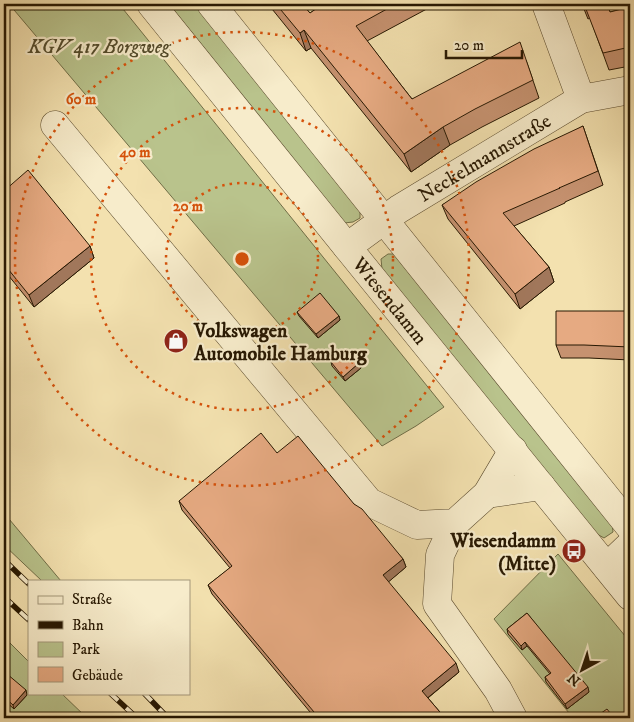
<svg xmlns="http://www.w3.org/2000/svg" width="634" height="722" font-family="'IM FELL DW Pica',serif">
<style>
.green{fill:#b9c38c;stroke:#706e47}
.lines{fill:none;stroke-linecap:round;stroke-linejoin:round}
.minor-casing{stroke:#5a4a2d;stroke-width:29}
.minor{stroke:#f7eccb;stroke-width:28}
.rail-casing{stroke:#271802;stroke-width:5.5}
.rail{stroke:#f7eccb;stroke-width:4;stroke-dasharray:11;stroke-linecap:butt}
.wall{fill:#c69270;stroke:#271802}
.shaded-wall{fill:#a1775b;stroke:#271802}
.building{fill:#e6aa82;stroke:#271802}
.ring{fill:none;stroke:#d5520b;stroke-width:2.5;stroke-dasharray:2.5 5}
.labels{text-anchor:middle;stroke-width:4.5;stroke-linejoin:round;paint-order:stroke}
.park-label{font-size:20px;font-style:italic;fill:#534b2b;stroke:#f7eccb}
.street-label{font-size:20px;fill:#271802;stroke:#f7eccb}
.poi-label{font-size:20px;font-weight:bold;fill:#271802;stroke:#f7eccb;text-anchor:start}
.centre{fill:#d5520b;stroke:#f7eccb;stroke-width:2.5}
.ring-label{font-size:15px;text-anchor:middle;font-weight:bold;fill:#d5520b;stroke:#f7eccb;stroke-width:4.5;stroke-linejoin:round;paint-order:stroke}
</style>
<rect width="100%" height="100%" fill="#f3e1af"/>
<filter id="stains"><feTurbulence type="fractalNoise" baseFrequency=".004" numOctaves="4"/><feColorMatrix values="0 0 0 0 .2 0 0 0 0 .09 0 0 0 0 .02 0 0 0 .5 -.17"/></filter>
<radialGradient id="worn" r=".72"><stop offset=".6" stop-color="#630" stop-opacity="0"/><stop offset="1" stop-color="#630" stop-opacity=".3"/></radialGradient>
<path class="green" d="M9,4H119L444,407L416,426L382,446Z
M169,4H196L360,205V218L353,222L344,223Z
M388,254H394L612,522L613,532L604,538L597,534L382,269L381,259Z
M4,513L61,581H42L4,545Z
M558,554L630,642V718H573L494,619Z
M4,637L29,662V693H61L87,718H4Z"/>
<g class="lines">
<defs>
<g id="minor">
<path id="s1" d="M151,4L347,247L630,596"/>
<path d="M211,4L630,527"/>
<path d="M546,4L581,99"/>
<path d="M55,125L369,502L417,525L455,523L487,494L513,450"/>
<path id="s2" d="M347,247L399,209L581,99L630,90"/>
<path d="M487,494L541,486"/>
<path d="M455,523L440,555L437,604L498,690L513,718"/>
<path d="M607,567L630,545"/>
</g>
</defs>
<use href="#minor" class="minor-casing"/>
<use href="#minor" class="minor"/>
<defs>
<path id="rail" d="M4,560L29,584
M4,597L29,620
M110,693L137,718
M144,693L168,718"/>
</defs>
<use href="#rail" class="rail-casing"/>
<use href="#rail" class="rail"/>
</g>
<path class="wall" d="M268,4H302L310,13L323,4H436L367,41L401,85L412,99L526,60L539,98L482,127L450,145L411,172L311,48L306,51Z
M582,4H607L610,12L630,7V66L609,70L590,18L588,19Z
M583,126L603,185L565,202V203L514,226L549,267L554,282L520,309L448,219L442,205Z
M4,191L90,246L94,258L34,307L4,270Z
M630,311V360L589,358H561L556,345Z
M297,312L339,316L340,320L318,338L299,316Z
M331,362L359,363L361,368L345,381L332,366Z
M277,453L354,504L403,559L406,567L388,582L459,672L428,698L445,718H315L212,594L208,585L230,568L182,510L179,501Z
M527,613L589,692L567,709L546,682L545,677L550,674L527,646L522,650L508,634L507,629Z
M4,677L27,695L14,709L4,700Z"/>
<path class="shaded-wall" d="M304,30L311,48L306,51L300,33Z
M443,127L450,145L411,172L404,154Z
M90,246L94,258L34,307L29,295Z
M549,267L554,282L520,309L515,294Z
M339,316L340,320L318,338L316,334Z
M359,363L361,368L345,381L343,377Z
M403,559L406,567L386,584L383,575Z
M525,642L527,646L522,650L521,646Z
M456,663L459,672L425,700L422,691Z
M588,687L589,692L567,709L565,704Z
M26,690L27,695L14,709L13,705Z"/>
<path class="building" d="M276,4H302L310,13L323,4H396L356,26L401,85L412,99L520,42L533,80L475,109L443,127L404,154L304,30L300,33Z
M584,4H607L610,12L630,7V47L603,53Z
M583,126L598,171L559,188H560L503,213L549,267L515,294L442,205L476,182L534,149Z
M28,170L90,246L29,295L4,264V191Z
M320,293L339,316L316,334L297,312Z
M556,311H630V347L584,345H556Z
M346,349L359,363L343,377L331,362Z
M261,433L277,453L298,436L354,504L362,509L403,559L383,575L456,663L422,691L445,718H319L208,585L232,566L179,501Z
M527,613L588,687L565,704L545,677L551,673L525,642L521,646L507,629Z
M7,674L26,690L13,705L4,697V677Z
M607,709L614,718H594Z"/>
<g class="ring">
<circle cx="242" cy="259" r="76"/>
<circle cx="242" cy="259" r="151"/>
<circle cx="242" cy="259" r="227"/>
</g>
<defs>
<symbol id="shop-disc" viewBox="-11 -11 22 22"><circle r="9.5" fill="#8f2418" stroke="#f7eccb"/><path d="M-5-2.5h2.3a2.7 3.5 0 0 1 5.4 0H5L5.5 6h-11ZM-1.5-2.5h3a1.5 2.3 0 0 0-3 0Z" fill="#fff"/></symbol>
<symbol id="bus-disc" viewBox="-11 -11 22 22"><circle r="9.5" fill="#8f2418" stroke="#f7eccb"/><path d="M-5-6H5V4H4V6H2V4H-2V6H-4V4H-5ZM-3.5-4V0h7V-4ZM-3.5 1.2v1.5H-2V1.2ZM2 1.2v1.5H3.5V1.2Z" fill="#fff"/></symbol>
</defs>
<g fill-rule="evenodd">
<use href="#shop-disc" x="162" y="327" width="28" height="28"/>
<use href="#bus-disc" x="560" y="537" width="28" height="28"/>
</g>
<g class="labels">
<g class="park-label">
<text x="99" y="53">KGV 417 Borgweg</text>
</g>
<g class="street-label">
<text dy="7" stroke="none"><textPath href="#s2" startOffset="164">Neckelmannstraße</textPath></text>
<text dy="7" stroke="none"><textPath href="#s1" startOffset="381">Wiesendamm</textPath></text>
</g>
<g class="poi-label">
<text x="194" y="337">Volkswagen<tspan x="194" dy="23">Automobile Hamburg</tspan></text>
<text x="556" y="547" text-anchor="end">Wiesendamm<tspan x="556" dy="23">(Mitte)</tspan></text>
</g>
</g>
<circle cx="242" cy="259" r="8" class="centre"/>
<g class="ring-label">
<text x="81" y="104">60 m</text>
<text x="135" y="157">40 m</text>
<text x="188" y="211">20 m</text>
</g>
<rect width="634" height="722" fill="none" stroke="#f3e1af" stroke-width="20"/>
<rect x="5" y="5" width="624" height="712" fill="none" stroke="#271802" stroke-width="2.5"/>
<rect x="10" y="10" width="614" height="702" fill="none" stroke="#271802"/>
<rect x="28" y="580" width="162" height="115" fill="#f7eccb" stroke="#a4977b"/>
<rect x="38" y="596" width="25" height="8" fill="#f7eccb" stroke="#a4977b"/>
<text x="72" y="604" font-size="15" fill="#271802">Straße</text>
<rect x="38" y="621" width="25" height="8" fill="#271802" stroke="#a4977b"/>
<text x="72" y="630" font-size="15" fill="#271802">Bahn</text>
<rect x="38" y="642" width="25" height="15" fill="#b9c38c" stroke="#a4977b"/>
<text x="72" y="654" font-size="15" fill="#271802">Park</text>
<rect x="38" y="667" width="25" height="15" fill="#e6aa82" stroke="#a4977b"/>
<text x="72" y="680" font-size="15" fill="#271802">Gebäude</text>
<g transform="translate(582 670) rotate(220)" stroke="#f7eccb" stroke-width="4" paint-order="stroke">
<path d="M0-4L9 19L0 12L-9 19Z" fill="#271802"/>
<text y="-8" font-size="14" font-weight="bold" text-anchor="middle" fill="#271802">N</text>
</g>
<path d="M446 50v8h76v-8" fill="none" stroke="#271802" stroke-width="2.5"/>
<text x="454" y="50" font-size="15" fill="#271802" stroke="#f7eccb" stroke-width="4" paint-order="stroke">20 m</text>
<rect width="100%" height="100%" filter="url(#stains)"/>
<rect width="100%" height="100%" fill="url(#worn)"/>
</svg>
